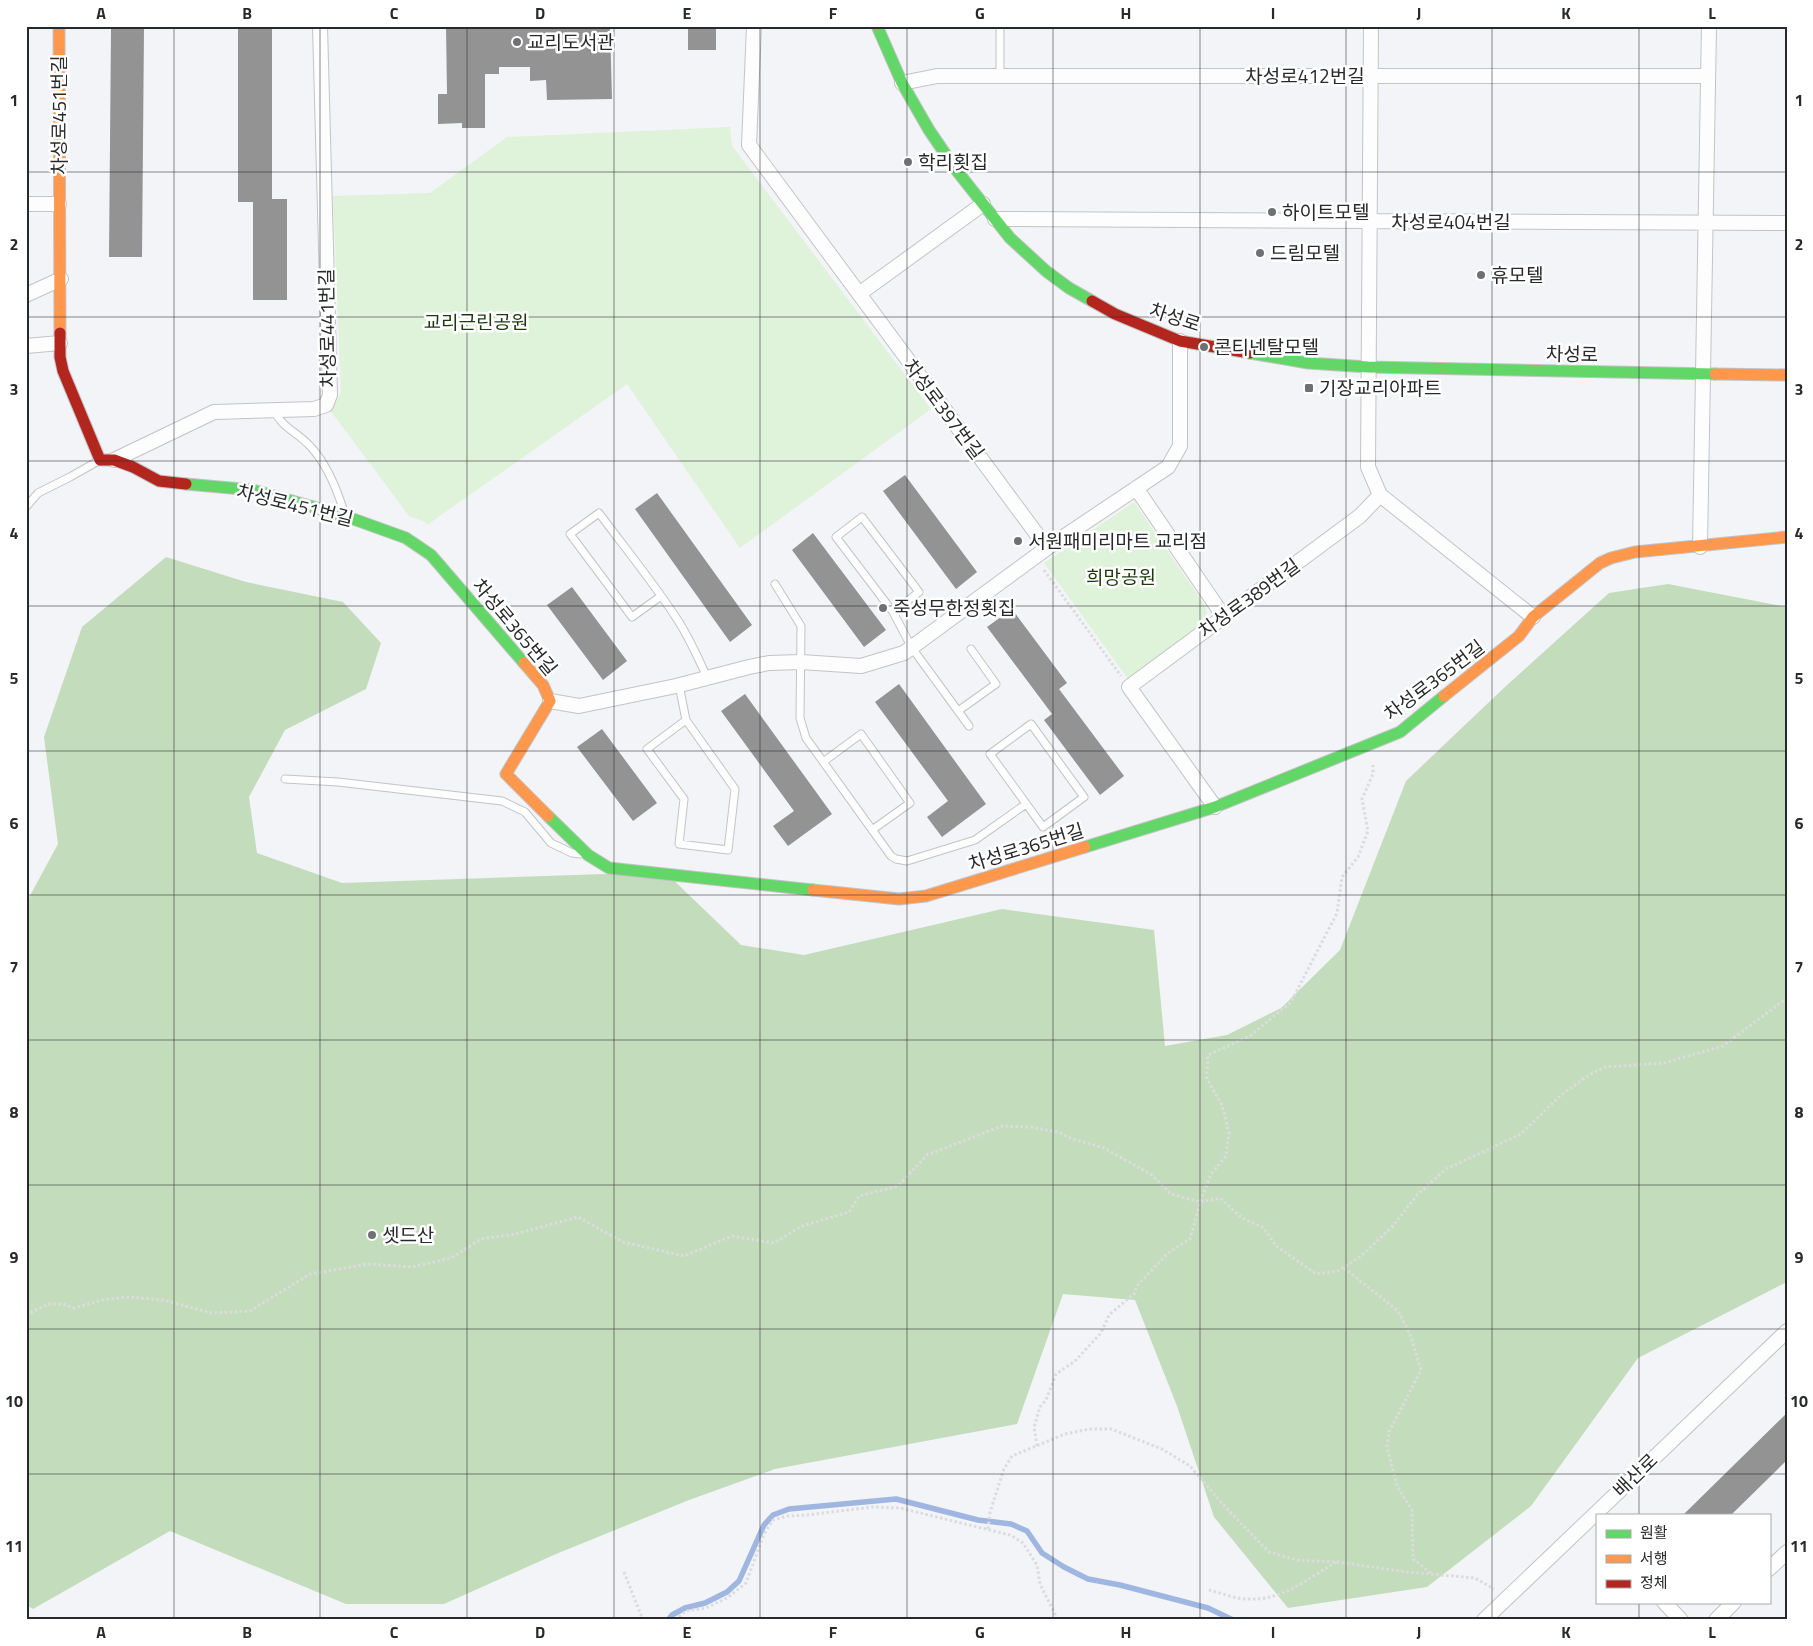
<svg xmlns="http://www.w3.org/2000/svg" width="1813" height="1646" font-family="'Titillium Web','Noto Sans KR',sans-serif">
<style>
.green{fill:#dff2da}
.forest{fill:#c3dcbc}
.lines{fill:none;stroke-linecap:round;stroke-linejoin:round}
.stream{stroke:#9fb6e1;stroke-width:5.5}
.building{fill:#939394}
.lane-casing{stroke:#c2c4c6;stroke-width:9}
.street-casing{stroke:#c2c4c6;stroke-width:16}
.fast-casing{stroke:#c2c4c6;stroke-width:13}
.slow-casing{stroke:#c2c4c6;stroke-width:13}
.jam-casing{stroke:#c2c4c6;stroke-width:13}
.path{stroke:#dcdcdd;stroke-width:3;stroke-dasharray:2.5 2.5;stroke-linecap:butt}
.lane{stroke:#fdfdfe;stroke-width:7}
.street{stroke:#fdfdfe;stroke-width:14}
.fast{stroke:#63d668;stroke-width:11}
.slow{stroke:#ff974d;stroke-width:11}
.jam{stroke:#b3261e;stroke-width:11}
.grid{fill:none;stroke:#28292b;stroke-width:1;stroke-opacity:0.55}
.poi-dot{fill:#6f7072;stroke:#fff;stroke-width:2}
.labels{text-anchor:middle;stroke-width:5;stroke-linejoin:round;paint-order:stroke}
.poi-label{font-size:19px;fill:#28292b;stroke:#fff;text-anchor:start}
.street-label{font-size:19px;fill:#28292b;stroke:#fff}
.park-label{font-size:19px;fill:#1c390e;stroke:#fff}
.neatline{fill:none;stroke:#28292b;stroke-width:2}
.grid-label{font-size:16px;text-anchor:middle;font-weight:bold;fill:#28292b}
</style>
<rect width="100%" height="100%" fill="#f2f4f7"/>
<path class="green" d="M730,127L732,146L931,409L740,548L627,384L427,525L425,522L409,516L330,410L334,406L341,392L333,196L430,193L507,137Z
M1134,502L1204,604L1207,612L1200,626L1128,679L1044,563Z"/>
<path class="forest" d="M166,557L246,582L343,602L381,643L366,689L285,730L249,797L257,853L342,883L665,872L741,945L804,955L1002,909L1154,930L1165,1046L1227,1035L1281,1008L1340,950L1406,781L1506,686L1609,593L1668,584L1787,607V1282L1638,1358L1531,1506L1427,1587L1288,1608L1214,1517L1177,1406L1135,1300L1063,1294L1017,1424L775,1469L689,1500L556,1554L444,1604H346L170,1531L33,1609L26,1605V903L58,844L44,737L82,627Z"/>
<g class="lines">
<path class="stream" d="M668,1620L672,1615L685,1608L705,1603L727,1592L739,1581L764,1525L773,1515L789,1509L896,1499L978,1520L1011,1524L1027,1531L1042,1553L1064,1567L1088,1579L1120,1585L1208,1608L1233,1620"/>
</g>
<path class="building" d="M238,26H272V199H287V300H253V202H238Z
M446,26H610L612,99L547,100L546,80L530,81V67H499V74H485V128H462V123L438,124V94H447Z
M688,26H716V50H688Z
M111,29H144L142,257H109Z
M905,475L977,572L956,589L883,491Z
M657,493L752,625L730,642L635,509Z
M813,533L886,630L864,647L792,550Z
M572,587L627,661L603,680L547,605Z
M1012,609L1067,683L1059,689L1124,776L1100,795L1044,720L1052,714L987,627Z
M899,684L986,804L942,837L927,817L948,801L875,702Z
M745,694L832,814L788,846L773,826L794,811L721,711Z
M602,729L657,803L633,821L577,747Z
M1787,1413V1460L1731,1515H1683Z"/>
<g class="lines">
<defs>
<path id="lane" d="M1000,76V26
M273,410C282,427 298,433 310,446C327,464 337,489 344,512
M26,507L38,493L70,477L100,460
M775,584L801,626L800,718L806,738L891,856L896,859L907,861L975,840L1026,804
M661,596L632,617L570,534L599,513C625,548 653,582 677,619C689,637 698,658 707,677
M893,612L919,592L862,517L836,537L893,612L912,648L969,726
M679,685L686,720L735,789L728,850L679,844L684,799L647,749L686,720
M958,711L996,684L971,649
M1031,724L1084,797L1043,827L990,754Z
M823,762L861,734L910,803L872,830
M285,779L338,782L502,801L525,812L551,843L572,853L580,854"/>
<path id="street" d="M754,26L749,145L1047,548
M1371,26L1368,467L1380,495L1533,617
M902,83L937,76H1708
M26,204H59
M995,219L1787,223
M859,294L983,204
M26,295L61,279
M26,346L60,343
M114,460L214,412L314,409L326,405L330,395L320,26
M1136,488L1224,617
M1700,547L1709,26
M550,701L579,706L676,686L749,667L769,663L801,662L861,666L904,653L1047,548L1168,467L1180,446V341
M1215,807L1129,687L1360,516L1380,495
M1769,1569L1787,1552
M1664,1602L1681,1620
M1484,1620L1787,1331
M1716,1620L1734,1602"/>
<path id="fast" d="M877,26L902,83L929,130L957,171L1010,238L1046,271L1069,288L1092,301
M1250,353L1308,363L1368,367L1715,374
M186,484L253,490L345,516L406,538L431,555L524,663
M548,816L588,855L609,868L813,890
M1085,847L1215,807L1400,732L1444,696"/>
<path id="slow" d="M59,26L60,333
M1715,374L1787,375
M524,663L543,685L550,701L506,774L548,816
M1444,696L1519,636L1533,617L1600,563L1611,558L1635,552L1787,537
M813,890L899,899L926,896L1085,847"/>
<path id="jam" d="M1092,301L1115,314L1180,341L1250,353
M60,333V357L63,371L100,460H114L133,467L159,481L186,484"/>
</defs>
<use href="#lane" class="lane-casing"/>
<use href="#street" class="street-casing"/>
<use href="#fast" class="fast-casing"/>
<use href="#slow" class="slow-casing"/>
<use href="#jam" class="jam-casing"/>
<path class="path" d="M1044,570L1121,676
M1344,1268L1398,1311L1410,1334L1421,1370L1389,1432L1387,1447L1397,1486L1412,1510L1413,1559L1432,1574
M26,1315L48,1304H63L74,1308L103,1300L127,1297L163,1300L211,1313L250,1311L310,1274L369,1264L412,1267L451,1258L481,1239L515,1234L578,1217L623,1242L684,1256L732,1236L774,1243L802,1226L849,1212L859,1196L898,1186L927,1155L1002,1126L1030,1127L1058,1132L1072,1139L1104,1148L1152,1175L1171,1194L1200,1202L1220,1198L1242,1218L1264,1228L1276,1246L1316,1274L1338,1271L1361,1256L1392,1227L1417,1195L1446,1169L1521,1134L1561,1095L1589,1075L1605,1067L1664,1063L1723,1046L1787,998
M1037,1446L1034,1427L1040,1407L1046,1400L1056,1374L1075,1361L1101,1333L1109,1315L1135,1293L1136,1287L1168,1253L1190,1239L1200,1202L1211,1174L1226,1156L1229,1133L1222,1105L1207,1079L1208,1055L1250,1036L1291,1002L1337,913L1342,877L1358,857L1368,831L1362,799L1373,774V763
M988,1529L990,1512L1004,1469L1012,1456L1065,1434L1089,1429H1111L1162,1449L1190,1466L1228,1510L1269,1552L1297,1560L1337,1562L1408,1572L1475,1578L1494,1589
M624,1572L643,1620
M1209,1590C1221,1593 1235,1599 1248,1599C1284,1601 1307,1578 1337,1562
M675,1620L686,1611L706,1608L727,1598L746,1583L764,1534L773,1520L787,1516L807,1515L873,1507L900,1508L1010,1535L1023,1543L1037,1565L1040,1584L1058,1620"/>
<use href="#lane" class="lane"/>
<use href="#street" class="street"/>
<use href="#fast" class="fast"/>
<use href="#slow" class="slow"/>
<use href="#jam" class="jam"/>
</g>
<path class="grid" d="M174,26V1620M320,26V1620M467,26V1620M614,26V1620M760,26V1620M907,26V1620M1053,26V1620M1200,26V1620M1346,26V1620M1492,26V1620M1639,26V1515M26,172H1787M26,317H1787M26,461H1787M26,606H1787M26,751H1787M26,895H1787M26,1040H1787M26,1185H1787M26,1329H1787M26,1474H1787M1639,1602V1620"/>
<g class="poi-dot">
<circle cx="517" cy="42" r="5"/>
<circle cx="908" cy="162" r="5"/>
<circle cx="1272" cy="212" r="5"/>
<circle cx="1260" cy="253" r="5"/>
<circle cx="1481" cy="275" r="5"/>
<circle cx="1204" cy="347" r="5"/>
<rect x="1304" y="383" width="10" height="10" rx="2.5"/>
<circle cx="1018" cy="541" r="5"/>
<circle cx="883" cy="608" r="5"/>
<circle cx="372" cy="1235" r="5"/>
</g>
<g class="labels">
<g class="poi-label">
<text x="527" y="49">교리도서관</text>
<text x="918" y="169">학리횟집</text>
<text x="1282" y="219">하이트모텔</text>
<text x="1270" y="260">드림모텔</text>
<text x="1491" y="282">휴모텔</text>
<text x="1214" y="354">콘티넨탈모텔</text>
<text x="1319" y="395">기장교리아파트</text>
<text x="1028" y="548">서원패미리마트 교리점</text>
<text x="893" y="615">죽성무한정횟집</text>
<text x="382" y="1242">셋드산</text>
</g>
<g class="street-label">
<text x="1305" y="83">차성로412번길</text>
<text transform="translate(59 115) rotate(-90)" y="7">차성로451번길</text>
<text x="1451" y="229">차성로404번길</text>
<text transform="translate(1175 317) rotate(18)" y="7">차성로</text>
<text transform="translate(327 328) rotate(-91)" y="7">차성로441번길</text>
<text transform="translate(1572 354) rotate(1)" y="7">차성로</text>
<text transform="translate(944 409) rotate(53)" y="7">차성로397번길</text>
<text transform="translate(295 505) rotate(14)" y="7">차성로451번길</text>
<text transform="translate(1249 598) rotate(-36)" y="7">차성로389번길</text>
<text transform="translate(515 627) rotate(50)" y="7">차성로365번길</text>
<text transform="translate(1434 680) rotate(-37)" y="7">차성로365번길</text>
<text transform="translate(1026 847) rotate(-17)" y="7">차성로365번길</text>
<text transform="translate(1635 1475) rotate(-44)" y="7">배산로</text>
</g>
<g class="park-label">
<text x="476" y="329">교리근린공원</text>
<text x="1121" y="584">희망공원</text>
</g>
</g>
<rect width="1813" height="1646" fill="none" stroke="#ffffff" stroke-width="55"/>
<rect x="1596" y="1514" width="175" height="90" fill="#ffffff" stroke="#a9a9aa"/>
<rect x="1606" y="1530" width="25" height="8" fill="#63d668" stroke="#a9a9aa"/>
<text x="1640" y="1538" font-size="15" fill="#28292b">원활</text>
<rect x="1606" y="1555" width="25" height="8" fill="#ff974d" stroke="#a9a9aa"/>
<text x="1640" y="1564" font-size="15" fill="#28292b">서행</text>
<rect x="1606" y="1580" width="25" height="8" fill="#b3261e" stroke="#a9a9aa"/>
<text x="1640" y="1588" font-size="15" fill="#28292b">정체</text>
<rect x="28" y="28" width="1758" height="1590" class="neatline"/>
<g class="grid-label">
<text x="101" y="19">A</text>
<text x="247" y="19">B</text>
<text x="394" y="19">C</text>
<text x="540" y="19">D</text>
<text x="687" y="19">E</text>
<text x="833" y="19">F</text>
<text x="980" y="19">G</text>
<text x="1126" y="19">H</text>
<text x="1273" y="19">I</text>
<text x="1419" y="19">J</text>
<text x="1566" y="19">K</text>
<text x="1712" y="19">L</text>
<text x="14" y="106">1</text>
<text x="1799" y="106">1</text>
<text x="14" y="250">2</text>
<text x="1799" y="250">2</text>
<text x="14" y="395">3</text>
<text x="1799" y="395">3</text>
<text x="14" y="539">4</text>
<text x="1799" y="539">4</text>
<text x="14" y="684">5</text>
<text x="1799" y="684">5</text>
<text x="14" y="829">6</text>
<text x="1799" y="829">6</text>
<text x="14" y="973">7</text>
<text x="1799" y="973">7</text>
<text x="14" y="1118">8</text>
<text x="1799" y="1118">8</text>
<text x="14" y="1263">9</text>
<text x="1799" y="1263">9</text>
<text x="14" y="1407">10</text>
<text x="1799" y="1407">10</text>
<text x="14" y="1552">11</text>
<text x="1799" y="1552">11</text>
<text x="101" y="1638">A</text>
<text x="247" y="1638">B</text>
<text x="394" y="1638">C</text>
<text x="540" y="1638">D</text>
<text x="687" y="1638">E</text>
<text x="833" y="1638">F</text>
<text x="980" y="1638">G</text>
<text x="1126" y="1638">H</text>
<text x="1273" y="1638">I</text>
<text x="1419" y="1638">J</text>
<text x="1566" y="1638">K</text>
<text x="1712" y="1638">L</text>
</g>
</svg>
